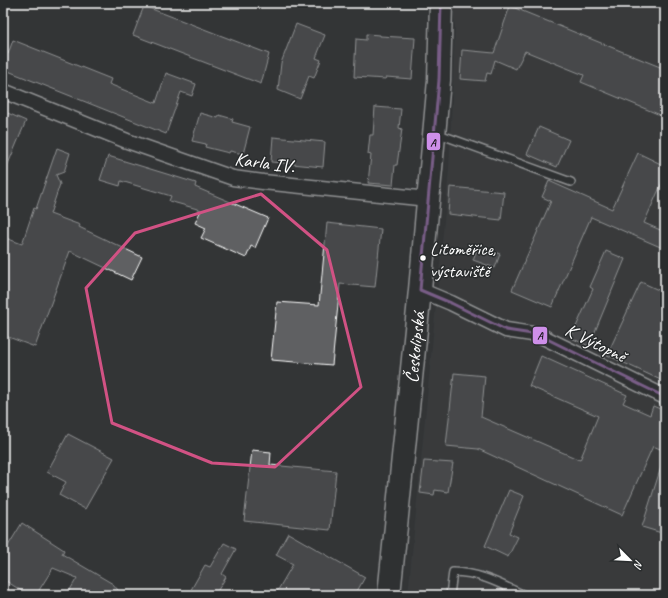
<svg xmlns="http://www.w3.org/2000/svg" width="668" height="598" font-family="Caveat,sans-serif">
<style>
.built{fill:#404243}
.building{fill:#5f6162;stroke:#fff}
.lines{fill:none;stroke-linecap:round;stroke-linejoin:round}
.service-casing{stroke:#fff;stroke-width:10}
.minor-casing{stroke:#fff;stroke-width:17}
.primary-casing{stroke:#fff;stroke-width:25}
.service{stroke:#2a2d2e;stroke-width:7}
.minor{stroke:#2a2d2e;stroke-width:14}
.primary{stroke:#2a2d2e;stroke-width:22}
.bus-1-casing{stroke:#2a2d2e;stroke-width:6}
.bus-1{stroke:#ce8fe9;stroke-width:3}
.marked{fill:none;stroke:#d15284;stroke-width:3;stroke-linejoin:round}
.bus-dot{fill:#fff;stroke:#2a2d2e;stroke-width:1.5}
.labels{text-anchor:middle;stroke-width:3;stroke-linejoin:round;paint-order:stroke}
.bus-label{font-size:18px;fill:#fff;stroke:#2a2d2e;text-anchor:start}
.street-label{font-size:19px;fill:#fff;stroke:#2a2d2e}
.line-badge{stroke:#2a2d2e;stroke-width:1.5}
.pale-badge-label{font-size:11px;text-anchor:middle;font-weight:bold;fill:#111}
</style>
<rect width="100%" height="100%" fill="#333536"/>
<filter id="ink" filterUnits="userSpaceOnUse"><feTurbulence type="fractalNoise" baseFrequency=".025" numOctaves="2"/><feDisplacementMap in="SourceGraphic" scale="8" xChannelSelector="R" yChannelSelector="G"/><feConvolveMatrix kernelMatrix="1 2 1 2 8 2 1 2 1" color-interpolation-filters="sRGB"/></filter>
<g filter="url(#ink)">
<path class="built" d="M452,3H665V595H408L449,170L455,27Z"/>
<path class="building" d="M144,6L269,54L261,84L133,35Z
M510,6L665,69V117L581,82L584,75L525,51L516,69L495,60L491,74L487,73L485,81L460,79L462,50L494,53Z
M296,24L325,35L316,58L321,60L314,78L309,76L300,99L278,90L281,63Z
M366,34L380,35V36L415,38L412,79L386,77V79L354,77L356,39L366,40Z
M13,40L111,79L109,84L156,103L166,73L196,84L192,96L181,92L166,134L3,69V52L8,54Z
M375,107L401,109L399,128L402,129L397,165H395L393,185L368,183L371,155L368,154L370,135H373Z
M3,111L26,121L3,176Z
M200,113L218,118L219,115L233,119L232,122L250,127L243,154L230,151L229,153L205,147L206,144L192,141Z
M539,127L569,140L557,167L527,154Z
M273,137L325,142L323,167L271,162Z
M57,148L70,153L64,172L56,175L60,184L50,214L80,225L79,227L142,257L131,280L70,251L35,347L3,335V237L22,244L34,208L36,209Z
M638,153L665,166V176L644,223L665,232V249L591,217L552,307L512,290L551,201L542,197L549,181L612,209Z
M108,156L196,183L195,187L268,218L255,248L251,246L246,258L201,238L206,228L195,223L201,210L169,201L171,196L121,181L120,186L100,180Z
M450,187L504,192L501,220L448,214Z
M327,223L381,229L375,287L340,284L332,365L271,360L277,302L319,305Z
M478,246L500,254L495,268L473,260Z
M606,251L625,259L589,346L571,338L593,289L590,287Z
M641,282L665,293V382L607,355Z
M541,356L627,395L623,403L650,415L653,406L665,411V451L653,446L622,515L478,449L446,446L454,373L485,376L481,417L580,460L598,416L529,386Z
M68,434L114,458L85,509L59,495L66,482L47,472Z
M252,450L271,452L270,465L336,471L330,530L244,521Z
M424,461L453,463L448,492L435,490L434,495L420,493Z
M662,464H665V534L642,527Z
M509,490L524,496L509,533L518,537L508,557L485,546Z
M22,523L64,550L62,554L113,584L122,595H67L77,578L53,568L36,595H28L3,579V554Z
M288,533L365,577L355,595H275L293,564L276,555Z
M224,543L236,549L222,574L226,577L215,595H188L205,565L210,567Z"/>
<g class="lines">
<defs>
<path id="service" d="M436,133L571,182
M450,595L453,572C478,572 501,584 524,595"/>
<path id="minor" d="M3,91L127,141L233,178L263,182L428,199
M420,290L451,303L506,330L539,335L665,397"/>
<g id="primary">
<path id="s1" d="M389,595L420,290L439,80L441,3"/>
</g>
</defs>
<use href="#service" class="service-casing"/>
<use href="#minor" class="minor-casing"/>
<use href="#primary" class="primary-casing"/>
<use href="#service" class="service"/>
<use href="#minor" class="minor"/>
<use href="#primary" class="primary"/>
<defs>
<path id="bus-1" d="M441,3L439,80L420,290L451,303L506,330L539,335L665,397"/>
</defs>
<use href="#bus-1" class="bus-1-casing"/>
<use href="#bus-1" class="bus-1"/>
</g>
</g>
<path d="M0 0H668V598H0ZM261,194L327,250L361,387L275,467L212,463L112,423L86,288L135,233Z" fill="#333536" fill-opacity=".55" fill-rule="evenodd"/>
<path class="marked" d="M261,194L327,250L361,387L275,467L212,463L112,423L86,288L135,233Z"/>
<circle class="bus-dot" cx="423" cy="258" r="3.5"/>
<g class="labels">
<g class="bus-label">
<text x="430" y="255">Litoměřice,<tspan x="430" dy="22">výstaviště</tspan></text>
</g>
<g class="street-label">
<text transform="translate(265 162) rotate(8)" y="7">Karla IV.</text>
<text transform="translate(596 342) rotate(26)" y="7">K Výtopně</text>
<text dy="7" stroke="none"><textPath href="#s1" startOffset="249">Českolipská</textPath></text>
</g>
</g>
<g class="line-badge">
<rect x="426" y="132" width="15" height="19" rx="4" fill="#ce8fe9"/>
<rect x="532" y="326" width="16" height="19" rx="4" fill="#ce8fe9"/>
</g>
<g class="pale-badge-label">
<text x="433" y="146">A</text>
<text x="540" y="339">A</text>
</g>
<rect width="668" height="598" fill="none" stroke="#2a2d2e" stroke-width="16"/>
<rect x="8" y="8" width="652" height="582" fill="none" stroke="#fff" stroke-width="1.5" filter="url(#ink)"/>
<g transform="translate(630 560) rotate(114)" stroke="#2a2d2e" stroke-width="3" paint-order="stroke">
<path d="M0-3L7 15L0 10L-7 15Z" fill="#ffffff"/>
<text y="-6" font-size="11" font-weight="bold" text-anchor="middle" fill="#ffffff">N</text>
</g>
</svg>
